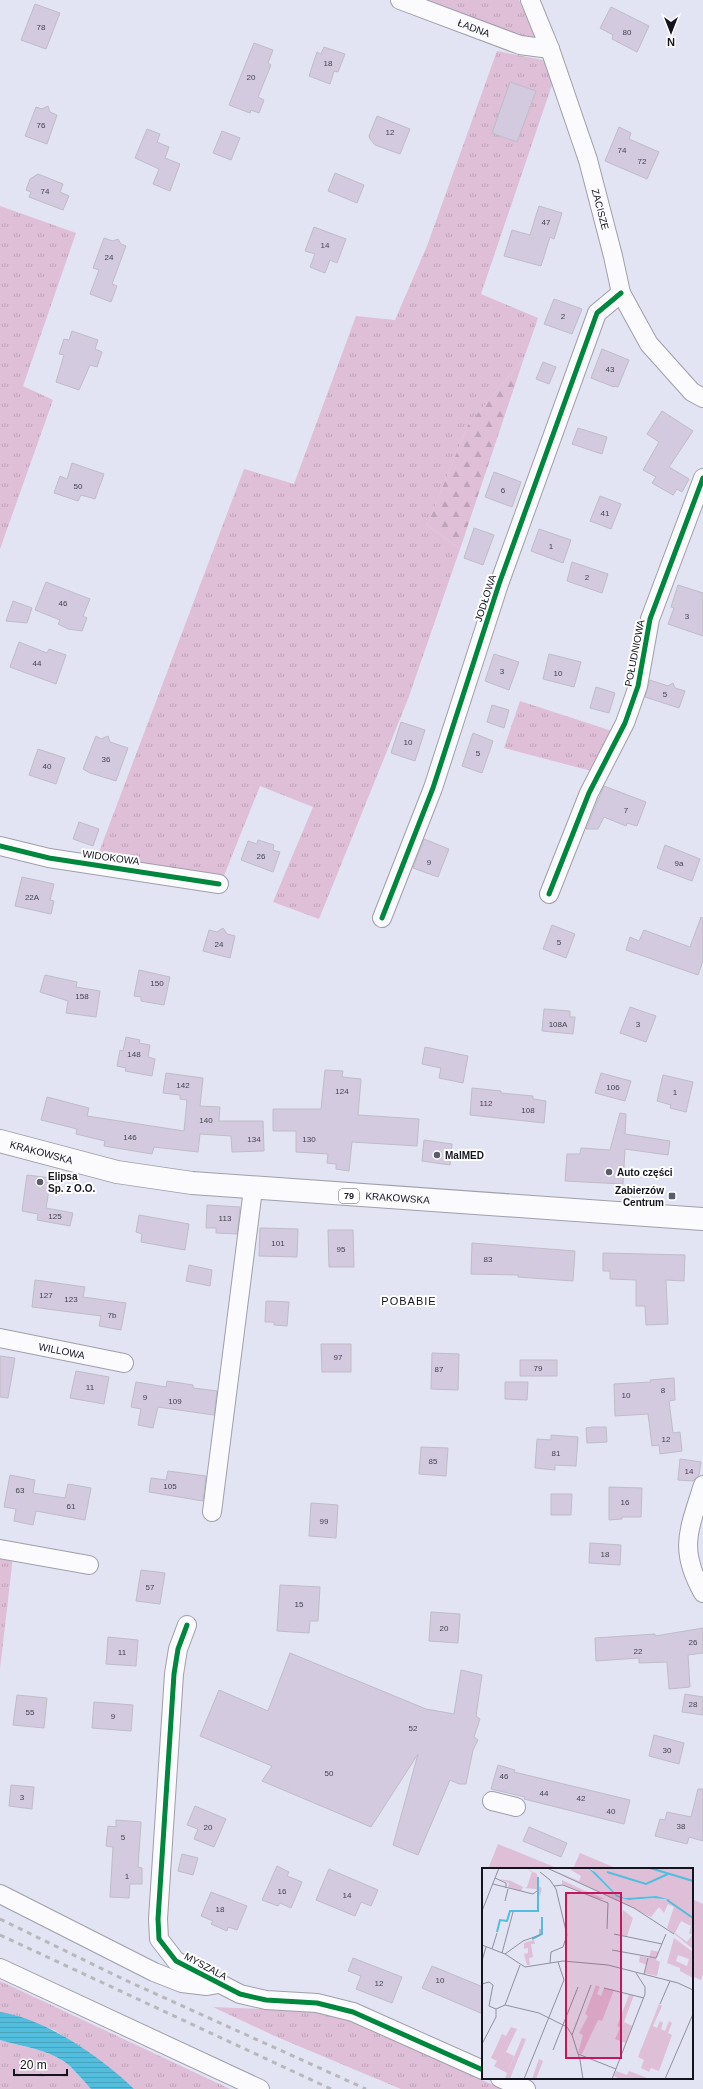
<svg xmlns="http://www.w3.org/2000/svg" width="703" height="2089" font-family="Helvetica,sans-serif">
<style>
.grass{fill:url(#grass-tufts)}
.forest{fill:url(#forest-firs)}
.garden{fill:#dfbed7}
.water{fill:url(#water-rules)}
.building{fill:#d3cae0;stroke:#bfbcc8}
.lines{fill:none;stroke-linecap:round;stroke-linejoin:round}
.minor-casing{stroke:#9e9fab;stroke-width:20}
.major-casing{stroke:#9e9fab;stroke-width:24}
.minor{stroke:#fbfbfd;stroke-width:18}
.major{stroke:#fbfbfd;stroke-width:22}
.rail{stroke:#b8b8bc;stroke-width:3;stroke-dasharray:5 5;stroke-linecap:butt}
.cycleway-casing{stroke:#fff;stroke-width:8}
.cycleway{stroke:#00873e;stroke-width:5}
.poi-dot{fill:#5b5c69;stroke:#fff;stroke-width:1.5}
.labels{text-anchor:middle;stroke-width:4;stroke-linejoin:round;paint-order:stroke}
.number-label{font-size:8px;fill:#43424e}
.shield{fill:#fff;stroke:#5a5a62;stroke-width:1}
.shield-label{font-size:9px;font-weight:bold;fill:#13141e}
.street-label{font-size:10px;fill:#13141e;stroke:#fff}
.poi-label{font-size:10px;font-weight:bold;fill:#13141e;stroke:#fff;text-anchor:start}
.neighbourhood-label{font-size:11px;letter-spacing:1px;fill:#13141e;stroke:#fff}
.inset-river{fill:none;stroke:#52bddc;stroke-width:2}
.inset-road{fill:none;stroke:#8f909e;stroke-width:1}
.view{fill:#c2185b;fill-opacity:0.15;stroke:#c2185b;stroke-width:2}
.inset-edge{fill:none;stroke:#13141e;stroke-width:2}
</style>
<defs>
<pattern id="grass-tufts" width="24" height="20" patternUnits="userSpaceOnUse"><rect width="24" height="20" fill="#dfbed7"/><path d="M3 7l-1-3M5 7V3M7 7l1-3M15 17l-1-3M17 17v-4M19 17l1-3" fill="none" stroke="#bea2b8"/></pattern>
<pattern id="forest-firs" width="22" height="20" patternUnits="userSpaceOnUse"><rect width="22" height="20" fill="#dfbed7"/><path d="M5 1l3.5 6h-7zM16 11l3.5 6h-7z" fill="#bea2b8"/></pattern>
<pattern id="water-rules" width="6" height="5" patternUnits="userSpaceOnUse"><rect width="6" height="5" fill="#52bddc"/><path d="M0 2.5h6" fill="none" stroke="#47a2bc"/></pattern>
</defs>
<rect width="100%" height="100%" fill="#e2e3f3"/>
<path class="grass" d="M414,0H519L538,41L524,40Z
M497,51L548,61L555,76L481,294L538,318L524,358L468,425L427,525L460,549L408,699L319,919L273,902L313,807L260,786L223,878L96,860L244,469L294,484L356,316L395,320L427,246Z
M0,206L76,233L23,386L53,400L0,549Z
M520,701L615,732L595,772L504,748Z
M0,1553L13,1556L0,1669Z
M0,1981L230,2089H134L82,2048L54,2030L0,2012Z
M213,2007L310,2011L337,2015L502,2089H401L277,2037Z
M0,2040C23,2047 50,2049 70,2066C77,2073 84,2081 91,2089H0Z"/>
<path class="forest" d="M524,358L460,549L427,525L468,425Z"/>
<path class="garden" d="M498,1844L559,1869H488Z
M580,1853L618,1869H573Z
M692,1899L703,1904V1974L701,1980L692,1976Z"/>
<path class="water" d="M0,2012C46,2019 101,2057 134,2089H91C84,2081 77,2073 70,2066C50,2049 23,2047 0,2040Z"/>
<path class="building" d="M35,4L60,13L46,49L21,40Z
M611,7L649,26L637,52L612,39L613,35L600,28Z
M254,43L273,50L268,63L271,65L258,97L264,100L259,113L251,110L250,113L229,105Z
M324,47L345,54L338,72L334,71L330,84L309,76L317,52L321,54Z
M510,82L536,91L517,142L492,133Z
M48,106L50,112L57,115L47,144L25,136L36,107L42,109Z
M377,116L410,129L400,154L375,145L370,139L369,136Z
M619,127L631,133L629,139L659,152L647,179L605,161Z
M147,129L160,134L157,142L169,147L165,158L180,164L170,191L153,184L159,169L135,158Z
M222,131L240,138L231,160L213,153Z
M335,173L364,185L357,203L328,191Z
M38,174L63,184L60,192L69,196L63,210L29,197L31,192L26,190L30,179Z
M539,206L562,213L554,239L550,237L541,266L504,256L512,230L530,235Z
M314,227L346,239L337,263L330,260L325,273L310,267L315,254L305,251Z
M104,238L113,241L118,239L121,244L126,246L112,284L117,286L111,302L90,294L99,270L93,268Z
M554,299L582,309L572,334L544,324Z
M72,331L98,340L95,349L102,352L97,367L90,365L79,390L56,382L64,355L59,354L64,339L69,340Z
M602,349L629,360L618,387L614,386V387L591,378Z
M543,362L556,367L549,384L536,379Z
M662,411L693,431L669,467L689,479L682,492L677,489L673,495L652,483L656,477L643,470L659,442L647,434Z
M578,428L607,437L602,454L572,444Z
M72,463L104,474L95,499L81,495L78,501L54,493L60,476L67,479Z
M494,472L521,482L512,507L485,497Z
M600,496L621,504L611,529L590,521Z
M474,528L494,535L483,565L464,558Z
M539,529L571,540L563,563L531,551Z
M572,562L608,574L602,593L567,581Z
M46,582L90,599L83,616L87,618L82,631L68,629L58,624L60,620L35,610Z
M678,585L703,593V636L668,624L674,608L671,607Z
M13,601L32,608L27,623L6,621Z
M19,642L47,653L49,649L66,655L56,684L10,667Z
M494,654L519,662L509,690L485,681Z
M549,654L581,662L574,687L543,679Z
M650,680L668,686L673,683L675,688L685,691L679,708L645,697Z
M596,687L615,693L609,713L590,708Z
M492,705L509,710L504,728L487,722Z
M401,722L425,730L415,761L391,753Z
M473,733L493,741L482,773L462,766Z
M96,736L101,739L108,736L110,742L128,748L116,781L90,773L83,769Z
M38,749L65,758L56,784L29,775Z
M604,786L646,802L637,826L627,823L626,826L604,817L598,829H586Z
M79,822L99,829L93,846L73,839Z
M424,839L449,849L438,877L413,868Z
M258,840L274,845L273,850L280,852L273,872L241,860L248,841L257,844Z
M665,845L700,859L692,881L657,868Z
M22,877L54,884L50,900L54,901L51,914L15,906Z
M701,917L703,918V961L698,975L626,950L630,937L639,941L644,930L690,947Z
M552,925L575,934L566,958L543,949Z
M223,928L227,934L235,936L230,958L203,951L209,930L217,932Z
M139,970L170,977L164,1005L141,1001V997L134,996Z
M45,975L77,982L76,987L100,991L96,1017L66,1013L68,1001L40,992Z
M630,1007L656,1016L646,1042L620,1033Z
M544,1009L570,1011V1017H575L573,1034L542,1031Z
M126,1037L140,1040L139,1043L150,1045L148,1057L155,1059L152,1076L125,1071L126,1068L117,1066L120,1050L123,1051Z
M425,1047L468,1056L463,1083L439,1078L441,1068L422,1064Z
M325,1070L343,1071L342,1077L361,1079L358,1115L419,1119L417,1146L352,1142L349,1171L336,1169V1164L327,1163L328,1154L296,1152V1131H273V1109H321Z
M166,1073L203,1078L200,1106L220,1107L219,1121H263L264,1151L232,1152L231,1136L200,1134L198,1152L154,1147L152,1154L104,1146L105,1141L76,1134L77,1129L41,1120L47,1097L89,1108L87,1116L184,1131L187,1100L180,1099V1095L163,1093Z
M601,1073L631,1081L625,1101L595,1093Z
M663,1075L693,1082L686,1112L670,1108L671,1105L657,1101Z
M472,1088L501,1091V1093L533,1096V1099L546,1101L544,1123L470,1115Z
M620,1113L626,1114L625,1134L670,1141L668,1155L625,1149L623,1184L565,1181L567,1154H580L581,1148L610,1150Z
M424,1140L452,1144L450,1165L422,1161Z
M27,1175L51,1178L46,1208L73,1213L70,1226L37,1220L38,1214L22,1211Z
M207,1205L240,1207L237,1234L216,1233V1228H206Z
M139,1215L189,1224L185,1250L141,1242L142,1234L136,1232Z
M260,1228L298,1229L297,1257L259,1256Z
M328,1230H353L354,1267H329Z
M472,1243L575,1251L573,1281L518,1277V1275L471,1274Z
M603,1253L685,1255L684,1281L666,1280L668,1324L646,1325L645,1306H636V1280L610,1279V1271H603Z
M189,1265L212,1270L210,1286L186,1281Z
M35,1280L85,1287L83,1297L126,1303L121,1330L99,1326L101,1316L32,1307Z
M266,1301L289,1302L287,1326L274,1325V1322H265Z
M321,1344H351V1372H322Z
M432,1353L459,1354L458,1390L431,1389Z
M0,1356L15,1358L8,1398L0,1397Z
M520,1360H557V1376H520Z
M76,1371L109,1377L104,1404L70,1398Z
M674,1378L675,1400L669,1401L673,1433L680,1432L682,1451L660,1454L659,1445L652,1446L648,1414L615,1416L614,1384L651,1382L650,1380Z
M167,1381L193,1385V1388L217,1391L214,1415L158,1407L153,1428L138,1425L141,1409L131,1407L136,1382L166,1387Z
M505,1382H528L527,1400L505,1399Z
M592,1427H606L607,1442L587,1443L586,1428Z
M551,1435L578,1437L576,1466L555,1465V1470L535,1468L537,1439L551,1440Z
M421,1447L448,1448L446,1476L419,1474Z
M680,1459L701,1462L699,1475L693,1481L678,1480Z
M168,1471L206,1476L203,1501L149,1492L151,1478L166,1480Z
M10,1475L35,1480L33,1493L65,1498L68,1484L91,1488L85,1520L36,1511L33,1525L14,1521L16,1509L4,1507Z
M609,1487L642,1488L641,1517H622V1519L609,1520Z
M551,1494H572L571,1515H551Z
M311,1503L338,1505L336,1538L309,1536Z
M590,1543L621,1545L620,1565L589,1563Z
M141,1570L165,1573L160,1604L136,1601Z
M280,1585L320,1587L318,1621H310L309,1633L277,1631Z
M431,1612L460,1614L458,1643L429,1641Z
M703,1628V1653L688,1655L690,1687L669,1689L667,1662L639,1663V1658L596,1661L595,1638L655,1634V1636Z
M108,1637L138,1640L136,1666L106,1664Z
M290,1653L426,1709L454,1714L461,1670L482,1675L476,1716L480,1719L474,1737L478,1740L473,1750L466,1784H459L450,1780L418,1855L393,1845L418,1754L371,1827L262,1781L272,1766L200,1736L219,1690L268,1711Z
M685,1694L703,1697V1715L682,1712Z
M17,1695L47,1698L44,1728L13,1725Z
M94,1702L133,1705L131,1731L92,1728Z
M654,1735L684,1743L679,1764L649,1756Z
M498,1765L515,1770L514,1772L630,1800L624,1824L524,1799L525,1797L491,1789Z
M11,1785L34,1787L32,1809L9,1806Z
M698,1789H703V1841L689,1837L687,1844L655,1836L660,1819L665,1820L667,1812L691,1817Z
M195,1806L226,1819L214,1847L194,1839L198,1829L187,1825Z
M116,1820L141,1822L138,1867L142,1868V1884H130L129,1898L110,1897L113,1847L106,1846L108,1826L116,1827Z
M529,1827L567,1843L561,1857L523,1841Z
M182,1854L198,1858L193,1875L178,1871Z
M277,1866L289,1872L287,1876L302,1882L291,1908L280,1903L278,1906L262,1900Z
M329,1869L378,1890L371,1906L361,1902L355,1916L316,1900Z
M211,1892L247,1906L237,1930L228,1927L227,1931L211,1924L213,1921L201,1916Z
M353,1958L402,1977L392,2003L356,1989L361,1976L348,1971Z
M432,1966L483,1987V2014L422,1988Z"/>
<g class="lines">
<defs>
<g id="minor">
<path id="s1" d="M400,0L520,45L550,49"/>
<path id="s2" d="M530,0L550,49L588,160L613,256L621,293L649,344L692,392L703,398"/>
<path d="M0,846L49,858L219,884"/>
<path d="M549,894L589,793L625,723L638,686L650,619L703,478"/>
<path d="M382,918L433,788L499,584L597,313L621,293"/>
<path id="s3" d="M0,1338L124,1363"/>
<path d="M703,1485C689,1530 678,1549 703,1593"/>
<path d="M212,1512L253,1189"/>
<path d="M0,1549L89,1565"/>
<path d="M187,1625L178,1649L174,1674L158,1919L159,1939L176,1961L240,1994L266,2000L317,2003L353,2012L483,2070"/>
<path d="M492,1801L516,1807"/>
<path d="M0,1894L154,1972L182,1983L207,1986L218,1984"/>
<path d="M0,1968L260,2089"/>
<path d="M500,2078L526,2089"/>
</g>
<g id="major">
<path id="s4" d="M0,1141L117,1172L192,1183L703,1219"/>
</g>
</defs>
<use href="#minor" class="minor-casing"/>
<use href="#major" class="major-casing"/>
<use href="#minor" class="minor"/>
<use href="#major" class="major"/>
<path class="rail" d="M0,1919L125,1980L366,2089
M0,1935L331,2089"/>
<defs>
<path id="cycleway" d="M0,846L49,858L219,884
M549,894L589,793L625,723L638,686L650,619L703,478
M382,918L433,788L499,584L597,313L621,293
M187,1625L178,1649L174,1674L158,1919L159,1939L176,1961L240,1994L266,2000L317,2003L353,2012L483,2070"/>
</defs>
<use href="#cycleway" class="cycleway-casing"/>
<use href="#cycleway" class="cycleway"/>
</g>
<g class="poi-dot">
<circle cx="437" cy="1155" r="4"/>
<circle cx="609" cy="1172" r="4"/>
<circle cx="40" cy="1182" r="4"/>
<rect x="668" y="1192" width="8" height="8" rx="2"/>
</g>
<g class="labels">
<g class="number-label">
<text x="41" y="30">78</text>
<text x="627" y="35">80</text>
<text x="328" y="66">18</text>
<text x="251" y="80">20</text>
<text x="41" y="128">76</text>
<text x="390" y="135">12</text>
<text x="622" y="153">74</text>
<text x="642" y="164">72</text>
<text x="45" y="194">74</text>
<text x="546" y="225">47</text>
<text x="325" y="248">14</text>
<text x="109" y="260">24</text>
<text x="563" y="319">2</text>
<text x="610" y="372">43</text>
<text x="78" y="489">50</text>
<text x="503" y="493">6</text>
<text x="605" y="516">41</text>
<text x="551" y="549">1</text>
<text x="587" y="580">2</text>
<text x="63" y="606">46</text>
<text x="687" y="619">3</text>
<text x="37" y="666">44</text>
<text x="502" y="674">3</text>
<text x="558" y="676">10</text>
<text x="665" y="697">5</text>
<text x="408" y="745">10</text>
<text x="478" y="756">5</text>
<text x="106" y="762">36</text>
<text x="47" y="769">40</text>
<text x="626" y="813">7</text>
<text x="261" y="859">26</text>
<text x="429" y="865">9</text>
<text x="679" y="866">9a</text>
<text x="32" y="900">22A</text>
<text x="559" y="945">5</text>
<text x="219" y="947">24</text>
<text x="157" y="986">150</text>
<text x="82" y="999">158</text>
<text x="558" y="1027">108A</text>
<text x="638" y="1027">3</text>
<text x="134" y="1057">148</text>
<text x="183" y="1088">142</text>
<text x="613" y="1090">106</text>
<text x="342" y="1094">124</text>
<text x="675" y="1095">1</text>
<text x="486" y="1106">112</text>
<text x="528" y="1113">108</text>
<text x="206" y="1123">140</text>
<text x="130" y="1140">146</text>
<text x="254" y="1142">134</text>
<text x="309" y="1142">130</text>
<text x="55" y="1219">125</text>
<text x="225" y="1221">113</text>
<text x="278" y="1246">101</text>
<text x="341" y="1252">95</text>
<text x="488" y="1262">83</text>
<text x="46" y="1298">127</text>
<text x="71" y="1302">123</text>
<text x="112" y="1318">7b</text>
<text x="338" y="1360">97</text>
<text x="538" y="1371">79</text>
<text x="439" y="1372">87</text>
<text x="90" y="1390">11</text>
<text x="663" y="1393">8</text>
<text x="626" y="1398">10</text>
<text x="145" y="1400">9</text>
<text x="175" y="1404">109</text>
<text x="666" y="1442">12</text>
<text x="556" y="1456">81</text>
<text x="433" y="1464">85</text>
<text x="689" y="1474">14</text>
<text x="170" y="1489">105</text>
<text x="20" y="1493">63</text>
<text x="625" y="1505">16</text>
<text x="71" y="1509">61</text>
<text x="324" y="1524">99</text>
<text x="605" y="1557">18</text>
<text x="150" y="1590">57</text>
<text x="299" y="1607">15</text>
<text x="444" y="1631">20</text>
<text x="693" y="1645">26</text>
<text x="638" y="1654">22</text>
<text x="122" y="1655">11</text>
<text x="693" y="1707">28</text>
<text x="30" y="1715">55</text>
<text x="113" y="1719">9</text>
<text x="413" y="1731">52</text>
<text x="667" y="1753">30</text>
<text x="329" y="1776">50</text>
<text x="504" y="1779">46</text>
<text x="544" y="1796">44</text>
<text x="22" y="1800">3</text>
<text x="581" y="1801">42</text>
<text x="611" y="1814">40</text>
<text x="681" y="1829">38</text>
<text x="208" y="1830">20</text>
<text x="123" y="1840">5</text>
<text x="127" y="1879">1</text>
<text x="282" y="1894">16</text>
<text x="347" y="1898">14</text>
<text x="220" y="1912">18</text>
<text x="440" y="1983">10</text>
<text x="379" y="1986">12</text>
</g>
<rect class="shield" x="339" y="1189" width="20" height="14" rx="3"/>
<g class="shield-label">
<text x="349" y="1199">79</text>
</g>
<g class="street-label">
<text dy="4" stroke="none"><textPath href="#s1" startOffset="79">ŁADNA</textPath></text>
<text dy="4" stroke="none"><textPath href="#s2" startOffset="221">ZACISZE</textPath></text>
<text transform="translate(485 598) rotate(-72)" y="4">JODŁOWA</text>
<text transform="translate(634 653) rotate(-79)" y="4">POŁUDNIOWA</text>
<text transform="translate(111 857) rotate(8)" y="4">WIDOKOWA</text>
<text dy="4" stroke="none"><textPath href="#s4" startOffset="43">KRAKOWSKA</textPath></text>
<text dy="4" stroke="none"><textPath href="#s4" startOffset="403">KRAKOWSKA</textPath></text>
<text dy="4" stroke="none"><textPath href="#s3" startOffset="63">WILLOWA</textPath></text>
<text transform="translate(206 1966) rotate(28)" y="4">MYSZALA</text>
</g>
<g class="poi-label">
<text x="445" y="1159">MalMED</text>
<text x="617" y="1176">Auto części</text>
<text x="48" y="1180">Elipsa<tspan x="48" dy="12">Sp. z O.O.</tspan></text>
<text x="664" y="1194" text-anchor="end">Zabierzów<tspan x="664" dy="12">Centrum</tspan></text>
</g>
<g class="neighbourhood-label">
<text x="409" y="1305">POBABIE</text>
</g>
</g>
<g transform="translate(482 1868)">
<rect width="211" height="211" fill="#e2e3f3"/>
<path d="M44,0L55,6L56,18L60,20L58,28L54,21L43,20L45,19L50,4ZM67,0L97,13L99,8L89,2L90,0H106L135,29L150,32L173,30L188,33L174,28L143,30L135,27L109,0H211V81L185,60L192,39L186,36L182,45L177,39L169,49ZM199,53L209,58L207,65L210,67L205,74L193,65ZM17,11L29,13L41,19L39,23L26,19L27,15ZM80,12L99,21L123,31H115L80,16ZM141,42L151,50L145,68L138,67ZM192,70L211,84V110L198,103V100L185,95ZM196,87L207,91L205,98L194,93ZM114,117L118,119L115,126L119,128L122,120L132,122L120,153L116,152L100,186L96,185L101,167L97,165L106,148L103,146ZM147,127H152L142,154L150,158L144,175L133,171L138,160L135,158ZM177,136L180,138L171,158L175,160L178,153L181,155L179,161L183,163L187,153L190,155L186,165L190,167L177,203L169,200L167,204L159,200L162,192L156,189ZM29,159L35,161L24,184L32,188L27,201L31,203L28,211H23L25,205L12,198L15,193L9,190L20,166L24,168ZM57,191L61,193L54,211H50ZM134,203L145,207L147,203L165,210L138,211L132,208Z" fill="#dfbed7" fill-rule="evenodd"/>
<path d="M52,72L53,76H49L51,89L47,90L48,97H45L42,86L46,85V80L42,81V75ZM169,82L177,84L174,92L178,94L175,108L162,105L165,97L157,94L158,88L167,90ZM40,170L44,171L31,203L27,201Z" fill="#dfbed7"/>
<path d="M106,0L113,4L135,27L143,30L174,28L189,32L172,30L147,32L135,29Z" fill="#52bddc"/>
<path class="inset-river" d="M168,0L211,13M125,4L164,16L186,6M185,32L211,50M15,64L18,52L25,53L28,43H56V9M50,71L60,66V49"/>
<path class="inset-road" d="M65,0L152,40L192,66M58,4L68,12L74,21L85,67L81,79L69,84L68,95M13,10L24,15V20M11,16L51,26L55,23M72,18L81,17L126,35L125,61M23,33L26,21M0,43L17,0M132,66L180,76M0,77L23,86L43,99L81,93L126,97L196,115L211,122M10,81L15,65M130,82L174,90L184,66M20,85L31,44M23,86L41,73L58,67V61M0,93L4,79M162,106L166,90M0,116L7,114L11,117L7,138L14,141M122,120L162,130M178,136L188,113M23,137L57,145L85,159L90,167L98,192L101,211M90,167L109,117M0,176L14,149V141L23,137L38,97M71,182L96,119M96,186L134,201M42,211L82,112L76,94M130,211L163,126V119L154,105M183,211L211,146"/>
<path class="view" d="M84,25H139V190H84Z"/>
<rect width="211" height="211" class="inset-edge"/>
</g>
<g transform="translate(671 32) rotate(180)" stroke="#ffffff" stroke-width="3" paint-order="stroke">
<path d="M0-3L7 15L0 10L-7 15Z" fill="#13141e"/>
<text y="-6" font-size="11" font-weight="bold" text-anchor="middle" fill="#13141e">N</text>
</g>
<path d="M14 2069v6h53v-6" fill="none" stroke="#13141e" stroke-width="2"/>
<text x="20" y="2069" font-size="12" fill="#13141e" stroke="#ffffff" stroke-width="3" paint-order="stroke">20 m</text>
</svg>
